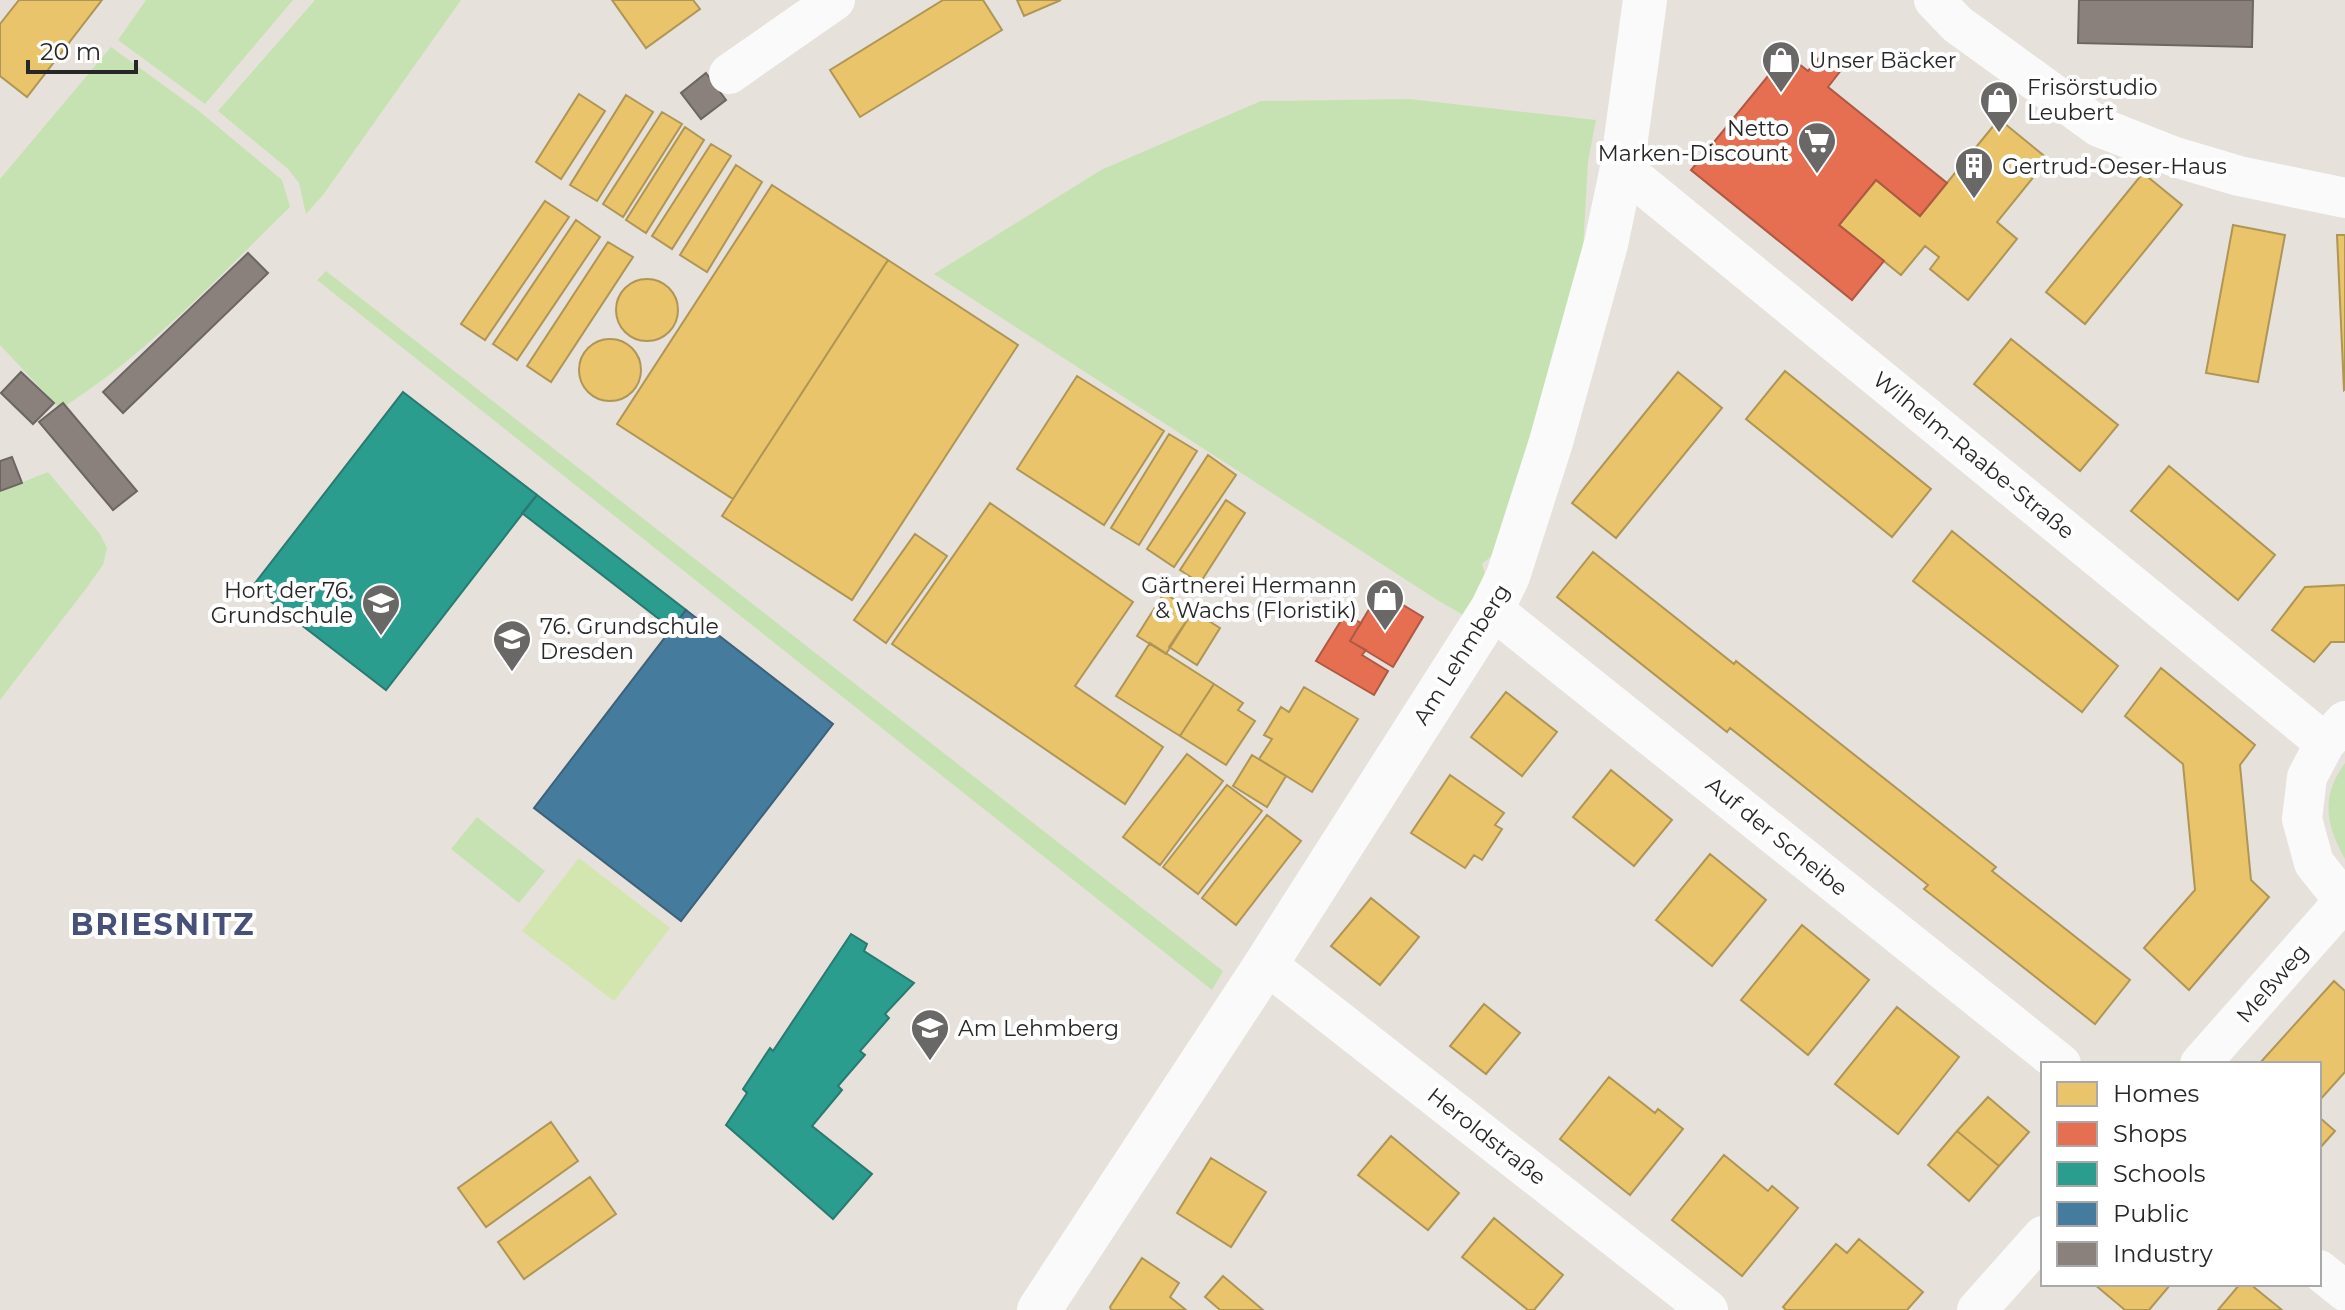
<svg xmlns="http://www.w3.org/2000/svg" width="2345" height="1310" font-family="Montserrat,sans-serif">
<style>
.green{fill:#c7e2b2}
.pitch{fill:#d3e6b0}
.homes{fill:#e9c46a;stroke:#af9556;stroke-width:2}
.shops{fill:#e76f51;stroke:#ad5944;stroke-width:2}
.schools{fill:#2a9d8f;stroke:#297a70;stroke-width:2}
.public{fill:#457b9d;stroke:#3c627a;stroke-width:2}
.industry{fill:#8a817c;stroke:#6c6662;stroke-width:2}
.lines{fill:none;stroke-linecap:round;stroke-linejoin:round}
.street{stroke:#fbfafa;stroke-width:40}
.secondary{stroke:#fbfafa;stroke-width:44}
.labels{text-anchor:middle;stroke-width:8;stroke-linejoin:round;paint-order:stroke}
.poi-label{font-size:22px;fill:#272727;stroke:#fff;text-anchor:start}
.street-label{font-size:22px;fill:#272727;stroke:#fff}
.district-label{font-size:30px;font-weight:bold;letter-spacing:2px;fill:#475078;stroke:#fff}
</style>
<rect width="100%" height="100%" fill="#e6e1db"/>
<path class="green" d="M146,0H293L205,104L118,40Z
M315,0H461L323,195L306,214L299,183L288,169L218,111Z
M111,47L199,111L282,180L290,207C217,278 147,355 60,409L0,345V179Z
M1409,99L1596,120L1588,161L1583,250L1500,549L1482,564L1486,577L1465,616L1434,598L934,274L1101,170L1261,101Z
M326,271L1223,971L1212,990L317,280Z
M48,472L100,534L107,548L103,565L85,590L0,700V491Z
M2345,763V859C2326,825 2320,797 2345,763Z
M477,817L545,871L519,903L451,849Z"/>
<path class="pitch" d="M579,858L670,928L614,1001L522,931Z"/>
<path class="homes" d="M19,0H102L27,97L0,76V24Z
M612,0H693L700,9L646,48Z
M943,0H983L1002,30L860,117L830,70Z
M1017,0H1061L1024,16Z
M579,94L605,111L561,179L536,162Z
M626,95L653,112L597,201L570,185Z
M662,112L682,124L623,217L603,204Z
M1999,119L2048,159L1997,222L2017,239L1968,300L1930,269L1939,257L1925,246L1901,275L1839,225L1876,180L1920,216Z
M685,127L704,140L646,233L626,220Z
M711,144L731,156L672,249L652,236Z
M736,165L762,182L707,272L680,255Z
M2143,173L2182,205L2085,324L2046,292Z
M772,185L888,260L733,499L617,424Z
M545,201L569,217L485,340L461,324Z
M576,220L600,237L517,360L493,344Z
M2233,225L2285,235L2258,382L2206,373Z
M2337,235H2345V389L2344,390Z
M608,242L633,257L551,382L527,366Z
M888,260L1018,345L852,600L722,516Z
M616 310a31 31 0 1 1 62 0a31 31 0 1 1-62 0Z
M579 370a31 31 0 1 1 62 0a31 31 0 1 1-62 0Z
M2011,339L2118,425L2080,471L1974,384Z
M1785,371L1931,489L1892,537L1746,419Z
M1678,372L1722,408L1616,538L1572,503Z
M1077,376L1164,431L1104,525L1017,469Z
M1169,434L1197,451L1139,545L1111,528Z
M1208,455L1236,475L1174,567L1147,549Z
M2169,466L2275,555L2238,600L2131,511Z
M1226,500L1245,513L1200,583L1180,570Z
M990,503L1133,602L1075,686L1163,747L1125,804L892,644Z
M1952,531L2118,666L2082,712L1913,581Z
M915,534L947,556L886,643L854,620Z
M1593,552L1734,664L1736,661L1996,867L1992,871L2130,980L2095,1024L1924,889L1928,885L1730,728L1727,732L1557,597Z
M2345,585V642H2331L2314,662L2272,630L2305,587Z
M1164,593L1193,611L1166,654L1137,636Z
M1193,611L1220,628L1197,665L1169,647Z
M1150,643L1214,684L1180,736L1116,696Z
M2161,668L2255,745L2240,765L2251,880L2269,897L2189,990L2144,948L2195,890L2183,764L2125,716Z
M1214,684L1243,703L1238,710L1255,721L1226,765L1180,736Z
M1304,687L1358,719L1312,792L1259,759L1272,739L1264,735L1272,722L1281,707L1289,712Z
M1506,692L1557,732L1522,776L1471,737Z
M1187,754L1223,781L1160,865L1123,837Z
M1252,755L1286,776L1267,807L1233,786Z
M1611,770L1672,820L1634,866L1573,817Z
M1450,775L1504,813L1495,825L1502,829L1482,860L1474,855L1465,868L1411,833Z
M1227,785L1262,811L1198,894L1163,867Z
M1267,815L1301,841L1236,925L1202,898Z
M1710,854L1766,900L1712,966L1656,920Z
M1371,898L1419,937L1380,985L1331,946Z
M1802,925L1869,980L1808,1055L1741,1000Z
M2334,981L2345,991V1072L2319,1101V1064H2259Z
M1484,1004L1520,1033L1486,1074L1450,1046Z
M1897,1007L1959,1057L1898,1134L1835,1084Z
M1609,1077L1655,1113L1658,1109L1683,1129L1630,1195L1560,1139Z
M1988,1097L2029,1132L1999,1166L1957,1131Z
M2319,1117L2335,1131L2319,1149Z
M551,1122L578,1161L486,1227L458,1188Z
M1957,1131L1999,1166L1969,1201L1928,1165Z
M1391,1136L1459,1193L1428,1230L1358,1175Z
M1724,1155L1768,1191L1772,1186L1798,1208L1742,1276L1672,1220Z
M1211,1158L1266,1192L1231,1247L1177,1213Z
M590,1177L616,1214L524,1279L498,1242Z
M1494,1218L1563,1275L1534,1310H1528L1462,1257Z
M1859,1239L1923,1292L1907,1310H1786L1783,1307L1836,1244L1847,1253Z
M1142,1258L1179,1283L1170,1297L1186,1310H1111L1110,1307Z
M1223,1276L1263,1310H1220L1205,1297Z
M2094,1284H2171L2149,1310H2125Z
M2240,1284H2250L2282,1310H2218Z"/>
<path class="shops" d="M1823,53L1842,69L1828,87L1947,183L1920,216L1876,180L1839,225L1884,261L1852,300L1691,170L1786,54L1808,71Z
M1380,591L1423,617L1393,667L1350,641Z
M1345,614L1361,623L1350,641L1366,650L1362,655L1388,671L1374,695L1316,661Z"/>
<path class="schools" d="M403,392L537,495L386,690L252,587Z
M537,495L686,610L672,629L522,513Z
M851,934L867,944L864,951L914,983L885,1014L889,1018L860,1051L865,1055L838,1086L842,1090L812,1126L872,1174L833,1219L726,1125L747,1093L743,1089L770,1048L773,1051Z"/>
<path class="public" d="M686,610L833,724L681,921L534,808Z"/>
<path class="industry" d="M2079,0H2253L2252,47L2078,43Z
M706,73L726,100L701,119L681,93Z
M248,253L268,273L123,413L103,392Z
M21,372L54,403L33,424L1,393Z
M63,403L137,491L113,510L39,422Z
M12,457L22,483L0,491V461Z"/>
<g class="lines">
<path class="street" d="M1934,0L1957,24L2099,127L2175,157L2239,176L2345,198
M729,74L835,0
M1622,168L2325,743
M1492,609L2061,1064
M2345,721L2325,743L2307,777L2302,819L2314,863L2345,902
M1266,964L1708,1310
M2200,1064L2344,901
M2319,1270L2345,1291
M1977,1310L2043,1236"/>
<path class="secondary" d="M1039,1310L1266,964L1492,609L1508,576L1551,442L1606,244L1622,168L1645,0"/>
</g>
<defs>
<symbol id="shop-pin" viewBox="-11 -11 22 30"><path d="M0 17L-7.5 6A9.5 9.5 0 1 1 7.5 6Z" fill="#6a6866" stroke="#fff"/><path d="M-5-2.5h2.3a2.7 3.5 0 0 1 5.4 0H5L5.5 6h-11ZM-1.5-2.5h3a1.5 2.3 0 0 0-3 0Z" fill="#fff"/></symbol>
<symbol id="supermarket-pin" viewBox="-11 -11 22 30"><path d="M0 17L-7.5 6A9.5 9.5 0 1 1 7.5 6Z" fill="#6a6866" stroke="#fff"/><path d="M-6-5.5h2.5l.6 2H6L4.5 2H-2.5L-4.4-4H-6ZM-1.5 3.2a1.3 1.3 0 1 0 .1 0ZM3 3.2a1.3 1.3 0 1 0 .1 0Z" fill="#fff"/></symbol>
<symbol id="building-pin" viewBox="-11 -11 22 30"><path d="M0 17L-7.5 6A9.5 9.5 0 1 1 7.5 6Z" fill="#6a6866" stroke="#fff"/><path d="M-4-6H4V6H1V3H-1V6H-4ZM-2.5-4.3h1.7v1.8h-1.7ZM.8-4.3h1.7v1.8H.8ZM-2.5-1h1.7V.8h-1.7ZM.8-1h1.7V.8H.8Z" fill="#fff"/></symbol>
<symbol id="school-pin" viewBox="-11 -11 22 30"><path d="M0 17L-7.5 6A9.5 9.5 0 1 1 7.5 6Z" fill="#6a6866" stroke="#fff"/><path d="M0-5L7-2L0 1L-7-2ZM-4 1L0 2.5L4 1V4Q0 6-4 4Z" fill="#fff"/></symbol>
</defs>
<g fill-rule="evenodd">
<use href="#shop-pin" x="1759" y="38" width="44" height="60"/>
<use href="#shop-pin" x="1977" y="78" width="44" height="60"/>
<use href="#supermarket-pin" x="1795" y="119" width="44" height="60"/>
<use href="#building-pin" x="1952" y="144" width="44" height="60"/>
<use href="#shop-pin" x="1363" y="576" width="44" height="60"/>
<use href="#school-pin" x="359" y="581" width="44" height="60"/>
<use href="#school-pin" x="490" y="617" width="44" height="60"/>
<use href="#school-pin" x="908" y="1006" width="44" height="60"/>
</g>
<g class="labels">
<g class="poi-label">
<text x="1809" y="68">Unser Bäcker</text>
<text x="2027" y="95">Frisörstudio<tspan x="2027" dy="25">Leubert</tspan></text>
<text x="1789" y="136" text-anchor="end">Netto<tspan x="1789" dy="25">Marken-Discount</tspan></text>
<text x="2002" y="174">Gertrud-Oeser-Haus</text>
<text x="1357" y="593" text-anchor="end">Gärtnerei Hermann<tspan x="1357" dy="25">&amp; Wachs (Floristik)</tspan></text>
<text x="353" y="598" text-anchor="end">Hort der 76.<tspan x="353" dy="25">Grundschule</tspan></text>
<text x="540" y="634">76. Grundschule<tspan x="540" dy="25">Dresden</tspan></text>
<text x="958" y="1036">Am Lehmberg</text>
</g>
<g class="street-label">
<text transform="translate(1974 455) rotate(39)" y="8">Wilhelm-Raabe-Straße</text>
<text transform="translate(1461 654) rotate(-58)" y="8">Am Lehmberg</text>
<text transform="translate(1777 836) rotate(39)" y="8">Auf der Scheibe</text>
<text transform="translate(2272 983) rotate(-49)" y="8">Meßweg</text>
<text transform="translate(1487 1136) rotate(38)" y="8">Heroldstraße</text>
</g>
<g class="district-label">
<text x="163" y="935">BRIESNITZ</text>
</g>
</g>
<rect x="2041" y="1062" width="280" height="224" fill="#ffffff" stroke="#a9a9a9" stroke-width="2"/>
<rect x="2057" y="1082" width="40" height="24" fill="#e9c46a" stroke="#a9a9a9" stroke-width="2"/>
<text x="2113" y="1102" font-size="24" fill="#272727">Homes</text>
<rect x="2057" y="1122" width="40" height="24" fill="#e76f51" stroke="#a9a9a9" stroke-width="2"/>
<text x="2113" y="1142" font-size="24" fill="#272727">Shops</text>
<rect x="2057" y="1162" width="40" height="24" fill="#2a9d8f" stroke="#a9a9a9" stroke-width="2"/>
<text x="2113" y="1182" font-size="24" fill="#272727">Schools</text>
<rect x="2057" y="1202" width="40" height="24" fill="#457b9d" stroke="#a9a9a9" stroke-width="2"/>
<text x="2113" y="1222" font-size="24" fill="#272727">Public</text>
<rect x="2057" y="1242" width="40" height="24" fill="#8a817c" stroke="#a9a9a9" stroke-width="2"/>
<text x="2113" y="1262" font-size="24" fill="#272727">Industry</text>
<path d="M28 60v12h108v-12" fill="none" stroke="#272727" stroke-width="4"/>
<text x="40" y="60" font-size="24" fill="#272727" stroke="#ffffff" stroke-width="6" paint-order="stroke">20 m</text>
</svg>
